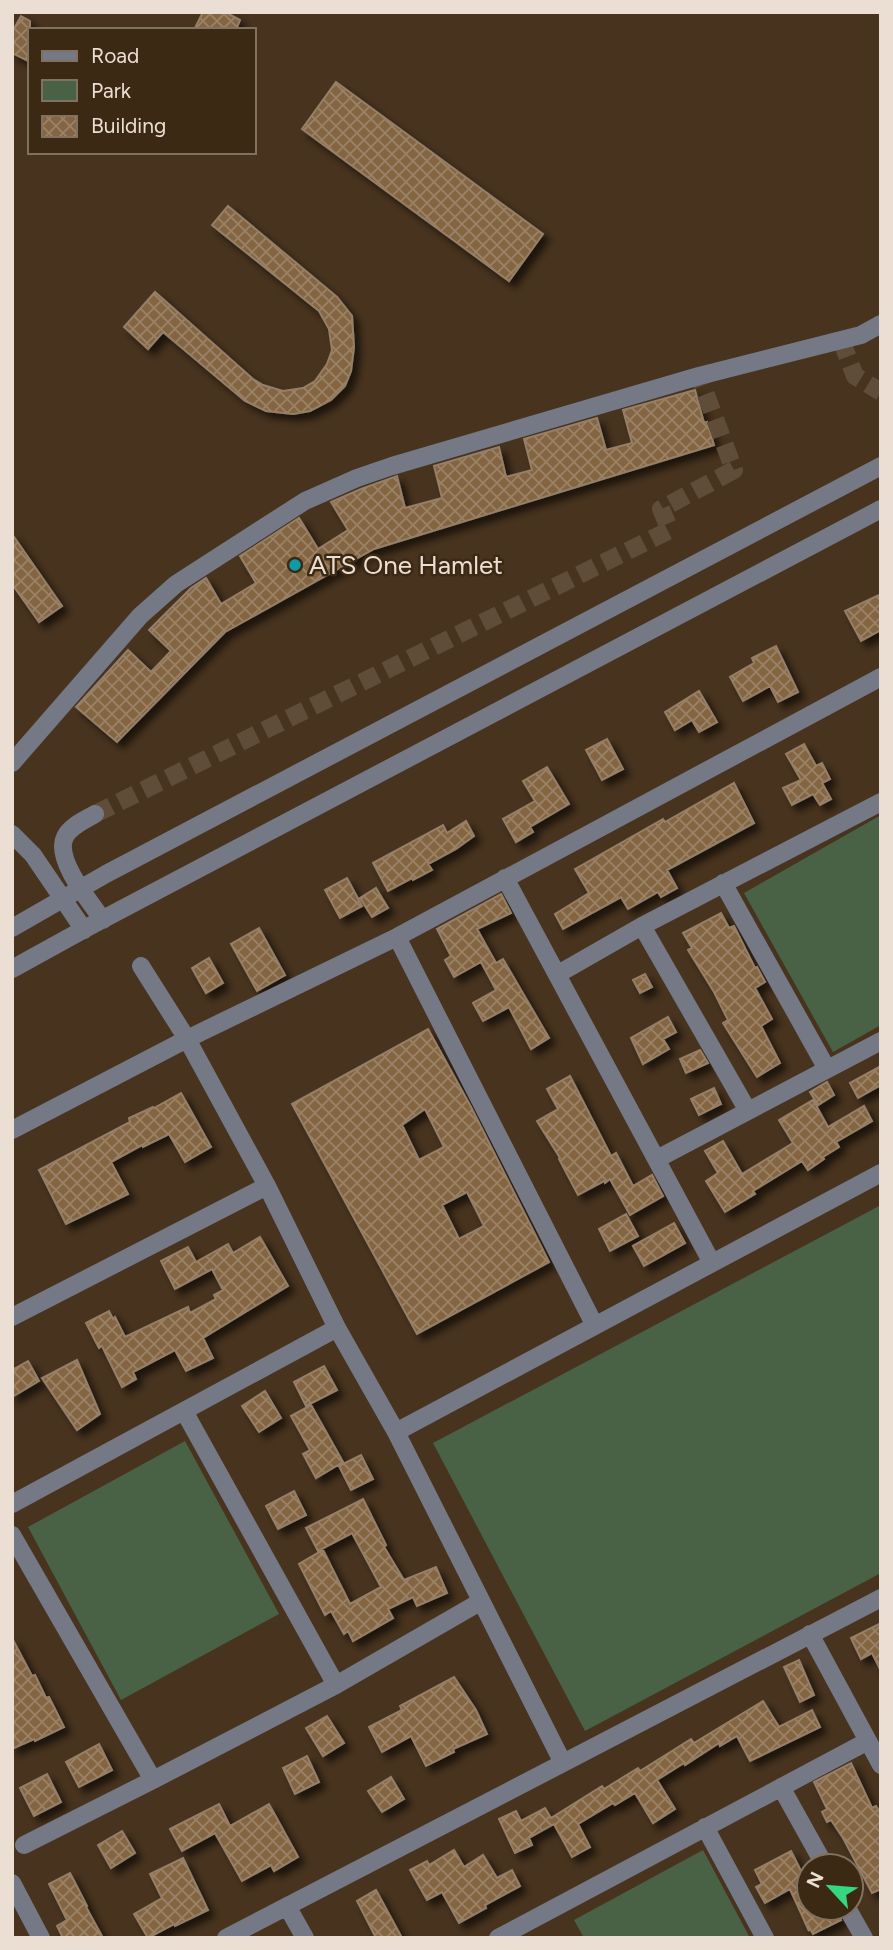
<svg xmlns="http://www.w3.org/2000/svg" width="893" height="1950" font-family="Figtree,sans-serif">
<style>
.park{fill:#496245}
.building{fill:url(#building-cross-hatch);stroke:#957f68;stroke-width:2;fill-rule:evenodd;filter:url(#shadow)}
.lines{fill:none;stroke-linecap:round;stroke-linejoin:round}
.minor-tunnel{stroke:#604d39;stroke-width:18;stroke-dasharray:18 9;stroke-linecap:butt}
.minor{stroke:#747985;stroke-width:18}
.culture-dot{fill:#0f9aa8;stroke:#3c2914;stroke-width:2.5}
.labels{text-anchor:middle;stroke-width:5;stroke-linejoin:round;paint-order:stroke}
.poi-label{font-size:26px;fill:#ebded2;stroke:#3c2914;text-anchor:start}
</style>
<defs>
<pattern id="building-cross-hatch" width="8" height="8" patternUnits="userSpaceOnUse" patternTransform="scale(1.75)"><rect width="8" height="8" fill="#846543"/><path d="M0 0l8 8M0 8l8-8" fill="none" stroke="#9b8266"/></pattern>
<filter id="shadow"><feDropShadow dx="6" dy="6" stdDeviation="3.5" flood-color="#0009"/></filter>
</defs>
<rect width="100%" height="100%" fill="#47331e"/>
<path class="park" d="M881,815V1025L833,1052L744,893Z
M881,1205V1573L585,1731L433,1443Z
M185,1441L279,1614L121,1700L28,1527Z
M703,1850L750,1938H584L574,1920Z"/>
<path class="building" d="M203,12H225L240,20L236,30H194Z
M21,16L30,21V62L12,53V32Z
M336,82L543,234L509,281L302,129Z
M228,206L337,297L352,316L354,347L351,371L345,386L331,400L310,411L293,414L266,411L245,401L163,332L148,349L124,327L155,292L253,379L263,385L283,391L303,388L315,381L327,364L332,350L329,329L319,311L212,225Z
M695,390L704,423L707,422L714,445L374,549L225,632L117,742L76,707L128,650L151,672L171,651L149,630L191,588L206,578L221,604L256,583L240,556L299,518L318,549L348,530L331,502L361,489L397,476L405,508L442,498L434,466L499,447L506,477L532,470L524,439L597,418L606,450L632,443L623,410Z
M12,534L62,606L39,622L12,584Z
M881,594V630L861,641L845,611Z
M776,646L798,692L778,702L770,686L743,701L730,677L754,663L752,658Z
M699,691L717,722L699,732L692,720L675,730L665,712Z
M607,739L623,769L602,780L586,750Z
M804,744L816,766L822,763L830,779L822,783L831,799L820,805L813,794L792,805L783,788L801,780L786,754Z
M547,767L569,804L530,827L533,832L516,842L503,819L535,801L523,781Z
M734,783L754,823L667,870L677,888L661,897L658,892L628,909L621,897L563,929L555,914L589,893L575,869L663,819L665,822Z
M466,821L474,836L456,849L428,864L432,870L413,880L412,878L388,891L373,863L443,825L447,833Z
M347,878L362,906L340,918L325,890Z
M376,888L388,908L372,917L360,898Z
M501,894L511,913L477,929L496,963L503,959L549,1038L531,1049L509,1007L483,1021L473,1003L496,990L481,962L454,977L445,960L451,956L437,929Z
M721,913L729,928L734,926L755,968L757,967L765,982L755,988L772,1019L761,1026L780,1063L757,1077L723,1023L728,1020L714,992L688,950L692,948L683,933Z
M259,928L285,975L257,991L231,944Z
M209,958L223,983L206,993L192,968Z
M645,974L652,987L640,993L633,980Z
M668,1017L676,1032L663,1039L669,1049L643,1064L631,1038Z
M428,1029L471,1107L549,1262L417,1334L292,1104ZM425,1109L444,1147L419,1160L402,1125ZM467,1192L484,1226L459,1239L442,1205Z
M700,1050L708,1063L686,1073L680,1059Z
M881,1066V1085L858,1098L850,1083Z
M570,1076L611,1156L616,1153L633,1186L652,1175L663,1196L630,1215L610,1179L605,1183L604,1181L578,1195L559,1159L560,1158L537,1121L558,1109L547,1089Z
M827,1082L834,1095L818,1105L810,1092Z
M714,1088L721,1104L699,1115L691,1099Z
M181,1093L211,1147L185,1162L169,1134L143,1147L142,1145L111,1162L128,1194L66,1224L39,1170L130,1122L129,1118L153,1107L154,1108Z
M813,1100L828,1127L864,1106L872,1121L836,1142L839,1147L823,1157L824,1159L808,1170L802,1161L753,1191L755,1194L725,1212L706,1181L718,1173L705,1151L723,1141L742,1174L793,1143L779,1120Z
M626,1214L638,1236L610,1251L599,1229Z
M674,1223L685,1243L644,1266L633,1246Z
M260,1237L288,1286L203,1338L213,1358L186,1371L175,1350L133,1372L136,1379L122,1387L102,1346L99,1348L86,1323L109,1311L113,1319L115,1317L125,1337L188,1307L190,1313L216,1299L214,1295L223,1290L212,1269L175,1289L161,1261L188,1247L196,1262L228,1244L233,1253Z
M77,1360L100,1414L77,1430L42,1378Z
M28,1361L39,1381L12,1397V1370Z
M324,1366L337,1390L306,1406L294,1382Z
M265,1391L281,1418L259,1432L242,1406Z
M311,1405L343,1462L316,1478L303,1454L310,1450L291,1416Z
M361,1455L373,1479L351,1490L339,1466Z
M294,1491L306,1515L278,1529L266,1506Z
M363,1499L386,1545L384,1547L404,1580L436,1567L447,1593L417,1606L413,1597L388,1609L393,1618L353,1641L348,1631L344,1634L331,1611L325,1615L299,1564L323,1550L350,1604L381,1587L352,1533L318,1551L306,1528Z
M881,1623V1671L872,1653L861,1659L851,1638Z
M12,1638L32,1676L35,1675L46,1698L49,1697L64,1727L35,1741L34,1739L12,1749Z
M799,1660L814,1695L800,1702L784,1667Z
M454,1677L476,1710L487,1734L453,1749L454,1752L426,1766L411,1736L382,1752L369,1727L402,1710L400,1706Z
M763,1701L779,1727L812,1710L820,1727L750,1761L737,1736L720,1746L719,1743L685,1765L684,1763L657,1780L675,1809L653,1823L635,1793L615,1805L613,1803L578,1824L590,1847L572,1857L554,1824L529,1838L532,1845L515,1853L499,1819L516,1811L521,1821L545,1808L551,1818L602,1786L604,1789L638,1768L640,1771L691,1739L694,1743Z
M327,1716L344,1743L323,1756L306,1728Z
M99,1744L112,1770L79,1787L66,1762Z
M307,1756L319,1782L295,1794L283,1768Z
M851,1763L872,1808L876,1806L881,1814V1889L872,1893L843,1838L831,1820L827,1822L822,1812L827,1809L814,1782Z
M47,1774L61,1802L34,1816L20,1788Z
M391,1777L404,1799L382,1812L368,1791Z
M219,1804L230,1826L269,1804L298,1857L274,1871L271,1865L242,1881L215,1833L182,1851L170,1829Z
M122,1831L135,1853L111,1868L98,1845Z
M454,1850L464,1867L483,1855L497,1878L512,1870L520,1886L485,1905L486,1908L459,1923L442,1892L427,1900L410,1870L427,1861L429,1865Z
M791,1851L809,1887V1908H836L841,1920L813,1934L809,1927V1931L790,1889L765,1903L756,1887L762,1884L755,1870Z
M183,1858L208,1910L175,1926L174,1924L148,1938L134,1914L162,1898L150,1874Z
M70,1873L87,1906L86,1907L103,1938H63L57,1926L67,1920L49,1884Z
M376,1890L402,1938H376L357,1901Z"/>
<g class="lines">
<path class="minor-tunnel" d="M841,340L855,376L881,392
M95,814L670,530L661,509L734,470L699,376"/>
<path class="minor" d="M12,763L140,616L176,584L305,501L357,478L392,466L699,376L861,335L881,324
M95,814C85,820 70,826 65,837C54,859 90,902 103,920
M12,834L33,855L84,930
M505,878L712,1263
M723,883L827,1069
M642,926L748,1111
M12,928L106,874L881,466
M397,937L595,1326
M141,966L187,1039L267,1186L337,1328L396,1432L563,1763
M12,969L90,926L881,509
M558,974L642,926L881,802
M12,1130L187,1039L397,937L881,677
M657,1159L881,1041
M12,1317L267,1186
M184,1411L336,1685
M396,1432L881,1173
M12,1504L337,1328
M12,1535L153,1780
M810,1634L881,1765
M781,1787L825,1866
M705,1827L765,1938
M24,1845L153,1780L336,1685L480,1602
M12,1883L41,1938
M287,1906L305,1938
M847,1908L864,1938
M226,1938L881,1598
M498,1938L868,1741"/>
</g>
<circle class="culture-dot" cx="295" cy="565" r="7"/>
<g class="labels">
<g class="poi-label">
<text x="309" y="574">ATS One Hamlet</text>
</g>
</g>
<rect width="893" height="1950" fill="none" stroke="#ebded2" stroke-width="28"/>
<rect x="28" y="28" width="228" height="126" fill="#3c2914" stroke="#827160" stroke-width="2"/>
<rect x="42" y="51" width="35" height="10" fill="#747985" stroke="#827160" stroke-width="2"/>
<text x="91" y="63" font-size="21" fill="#ebded2">Road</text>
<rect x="42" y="80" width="35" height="21" fill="#496245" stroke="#827160" stroke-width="2"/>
<text x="91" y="98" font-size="21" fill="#ebded2">Park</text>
<rect x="42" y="116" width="35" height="21" fill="url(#building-cross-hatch)" stroke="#827160" stroke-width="2"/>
<text x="91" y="133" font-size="21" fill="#ebded2">Building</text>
<g transform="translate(830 1887) rotate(296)"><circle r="33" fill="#3c2914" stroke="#827160" stroke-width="2"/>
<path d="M0-5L12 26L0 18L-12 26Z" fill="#35d881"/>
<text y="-10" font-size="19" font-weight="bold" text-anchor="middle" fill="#ebded2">N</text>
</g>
</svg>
